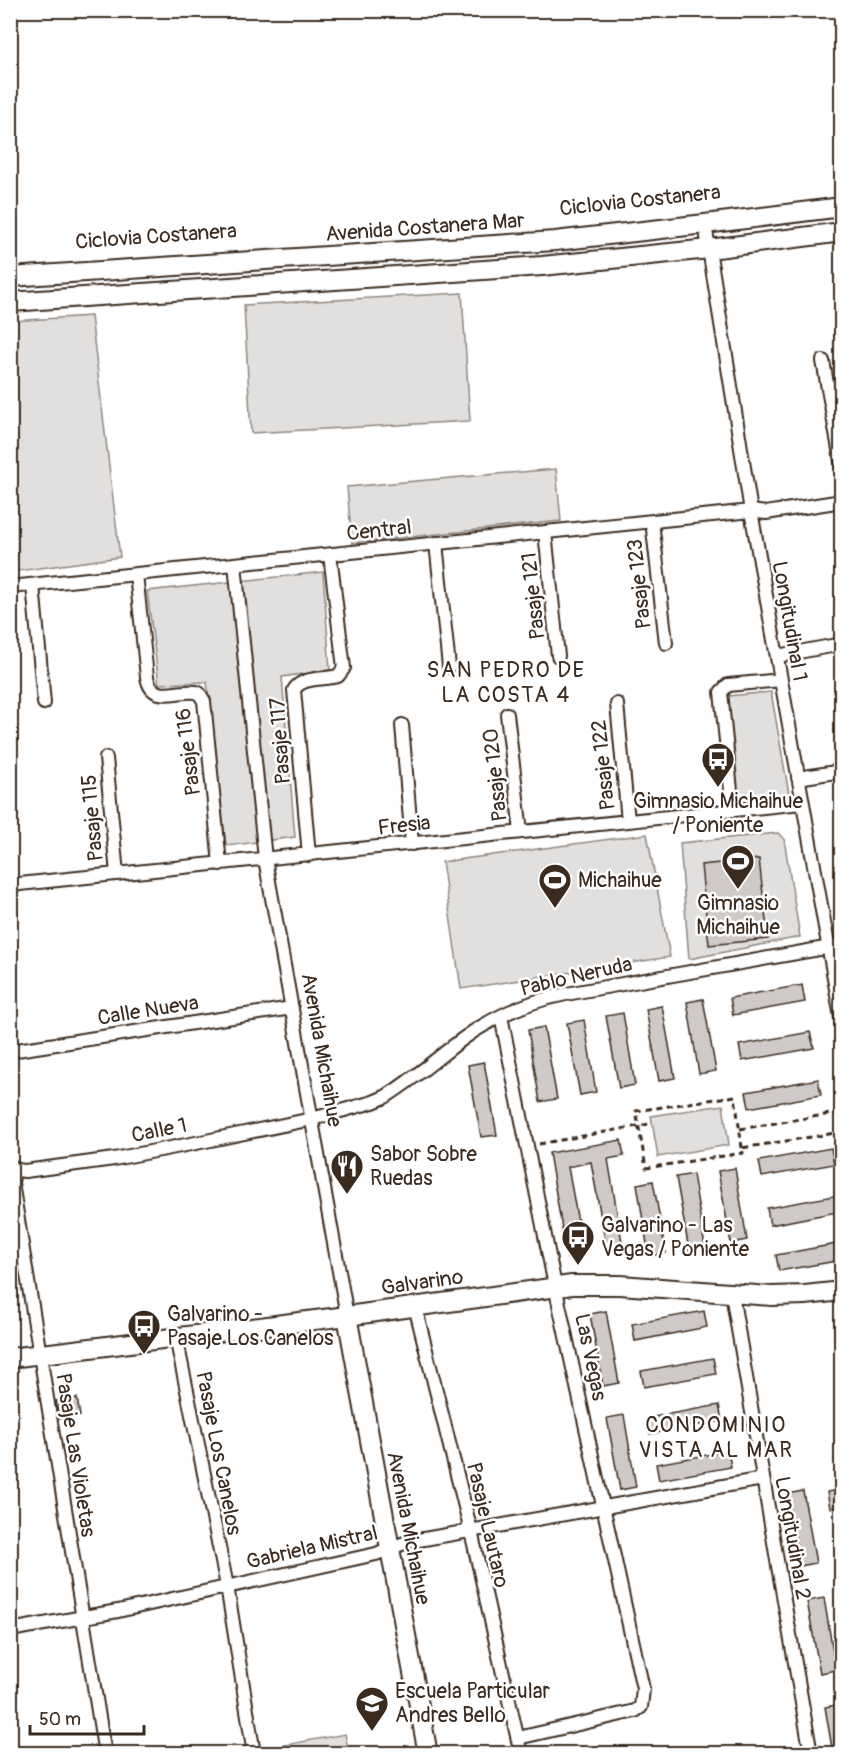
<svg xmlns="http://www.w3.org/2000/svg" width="852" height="1764" font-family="Pangolin,sans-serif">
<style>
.green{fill:#e2e0de;stroke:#8e857e;stroke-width:1.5}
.building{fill:#cfcac7;stroke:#3b2a1e;stroke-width:1.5}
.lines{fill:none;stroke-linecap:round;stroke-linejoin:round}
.street-casing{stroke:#3b2a1e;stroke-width:16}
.secondary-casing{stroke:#3b2a1e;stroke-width:22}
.path{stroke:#3b2a1e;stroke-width:3;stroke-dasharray:6 4.5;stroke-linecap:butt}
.street{stroke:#fff;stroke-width:12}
.secondary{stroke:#fff;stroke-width:18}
.labels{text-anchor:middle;stroke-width:5;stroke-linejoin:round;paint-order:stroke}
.street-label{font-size:21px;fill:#3b2a1e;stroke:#fff}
.poi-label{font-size:21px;fill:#3b2a1e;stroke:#fff;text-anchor:start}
.neighbourhood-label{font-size:22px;letter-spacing:1.5px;fill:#3b2a1e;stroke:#fff}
</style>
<rect width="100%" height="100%" fill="#fff"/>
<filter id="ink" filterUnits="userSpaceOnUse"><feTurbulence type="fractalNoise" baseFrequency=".0167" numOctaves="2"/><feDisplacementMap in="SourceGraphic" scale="12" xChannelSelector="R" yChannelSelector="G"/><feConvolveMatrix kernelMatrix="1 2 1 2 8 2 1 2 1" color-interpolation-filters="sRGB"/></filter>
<g filter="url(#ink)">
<path class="green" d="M462,293L470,421L251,433L244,305Z
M91,316L120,557L11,572V321Z
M556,469L561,521L352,543L347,487Z
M323,572L330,670L282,677L295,837L226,846L207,682L159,684L147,591Z
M771,692L789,794L737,799L728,696Z
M778,833L784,839L800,937L689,959L680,843Z
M647,834L670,957L461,989L442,862Z
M723,1105L729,1145L658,1157L651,1116Z
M345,1734L349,1753H280L279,1746Z"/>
<path class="building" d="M759,859L768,939L709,945L701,865Z
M802,985L805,1002L733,1015L730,998Z
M703,999L716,1071L699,1074L687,1002Z
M662,1006L675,1078L659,1081L646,1009Z
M623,1013L635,1085L619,1088L606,1016Z
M584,1020L596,1092L580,1095L567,1023Z
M544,1027L557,1099L540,1102L528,1030Z
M810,1032L814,1048L742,1061L739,1045Z
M484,1062L497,1135L481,1137L468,1065Z
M818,1079L821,1095L749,1108L746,1092Z
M621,1140L624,1156L608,1159L623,1248L607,1251L591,1162L568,1167L584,1255L567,1258L549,1153Z
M831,1148L834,1164L762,1177L759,1161Z
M735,1168L747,1240L731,1243L718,1171Z
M693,1174L705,1247L689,1250L676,1177Z
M653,1181L666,1253L649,1256L637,1184Z
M839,1195L842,1211L770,1225L767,1208Z
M842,1243V1260L779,1271L776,1255Z
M606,1311L619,1383L603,1386L590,1314Z
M704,1311L707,1327L635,1341L632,1324Z
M713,1358L716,1374L644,1387L641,1371Z
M77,1398L80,1416L59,1419L56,1401Z
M719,1405L722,1421L650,1434L647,1418Z
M624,1415L636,1487L620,1490L607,1418Z
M728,1451L731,1467L659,1480L656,1464Z
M842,1489V1506L830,1508L827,1492Z
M803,1491L816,1563L800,1566L787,1494Z
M824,1598L836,1670L820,1673L807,1601Z
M842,1704V1754H833L825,1707Z"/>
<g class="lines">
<defs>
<path id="street" d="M705,224L751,511L842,1023
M823,361L842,466
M652,521L666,643
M545,532L558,656
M436,543L449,667
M235,564L265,859L347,1316
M136,574L147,677C152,705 177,689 196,692L199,693L204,701L220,864
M33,585L44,703
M10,587L751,511L766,513L842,501
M777,656L842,644
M617,704L628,821
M507,714L521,832
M402,725L412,844
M106,758L117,874
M798,778L842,771
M733,810L721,692L728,685L781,680
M309,855L294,690C302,676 324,680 338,676L344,668L330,555
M10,885L802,803
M501,1016L555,1286L643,1689L641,1707L635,1711L518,1738
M10,1051L292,1008
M10,1165L17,1170L25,1171L114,1159L206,1141L312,1119L373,1102L385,1097C413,1080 438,1057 464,1038C495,1016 529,1001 566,994L842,945
M14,1169L12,1183L105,1754
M732,1294L779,1572L811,1754
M415,1306L471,1531L521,1754
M176,1337L227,1586L254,1754
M10,1630L118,1611L376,1554L407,1542L763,1479"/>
<path id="secondary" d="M10,277L555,241L705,224L842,207
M10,302L542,266L709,249L842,232
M347,1316L428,1754
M10,1358L347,1316L572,1285H620L772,1296L805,1295L842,1291"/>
</defs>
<use href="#street" class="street-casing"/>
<use href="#secondary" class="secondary-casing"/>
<path class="path" d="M740,1129L842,1112
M539,1144L649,1124
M742,1148L735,1096L636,1111L646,1168L743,1153L742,1148L842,1132"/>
<use href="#street" class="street"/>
<use href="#secondary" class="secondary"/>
</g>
</g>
<defs>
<symbol id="bus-pin" viewBox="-11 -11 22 30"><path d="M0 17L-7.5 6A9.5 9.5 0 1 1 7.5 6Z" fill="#3b2a1e" stroke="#fff"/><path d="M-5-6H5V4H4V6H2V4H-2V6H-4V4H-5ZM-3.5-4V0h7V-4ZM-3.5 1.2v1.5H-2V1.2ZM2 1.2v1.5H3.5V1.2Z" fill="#fff"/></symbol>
<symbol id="stadium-pin" viewBox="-11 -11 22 30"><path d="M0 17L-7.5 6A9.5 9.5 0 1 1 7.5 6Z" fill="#3b2a1e" stroke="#fff"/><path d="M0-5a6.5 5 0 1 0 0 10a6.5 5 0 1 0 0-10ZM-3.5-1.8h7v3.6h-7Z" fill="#fff"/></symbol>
<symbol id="restaurant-pin" viewBox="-11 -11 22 30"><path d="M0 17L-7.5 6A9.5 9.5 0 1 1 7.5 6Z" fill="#3b2a1e" stroke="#fff"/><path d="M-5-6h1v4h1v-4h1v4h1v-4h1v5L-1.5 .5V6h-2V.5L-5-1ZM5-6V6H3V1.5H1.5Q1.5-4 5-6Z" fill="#fff"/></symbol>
<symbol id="school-pin" viewBox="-11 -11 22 30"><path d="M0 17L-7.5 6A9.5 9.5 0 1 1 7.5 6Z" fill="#3b2a1e" stroke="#fff"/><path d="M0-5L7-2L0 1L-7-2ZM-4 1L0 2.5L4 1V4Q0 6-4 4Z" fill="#fff"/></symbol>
</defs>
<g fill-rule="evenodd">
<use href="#bus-pin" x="699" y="740" width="38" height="52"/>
<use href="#stadium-pin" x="719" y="842" width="38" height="52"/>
<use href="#stadium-pin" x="536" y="861" width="38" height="52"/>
<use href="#restaurant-pin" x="328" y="1147" width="38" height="52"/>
<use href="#bus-pin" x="559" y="1218" width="38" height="52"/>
<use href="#bus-pin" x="125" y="1307" width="38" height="52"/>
<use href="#school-pin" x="353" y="1684" width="38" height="52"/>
</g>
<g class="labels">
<g class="street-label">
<text transform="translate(640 200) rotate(-6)" y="7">Ciclovia Costanera</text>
<text transform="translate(425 227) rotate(-4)" y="7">Avenida Costanera Mar</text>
<text transform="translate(156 236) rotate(-4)" y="7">Ciclovia Costanera</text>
<text transform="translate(379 530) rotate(-6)" y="7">Central</text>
<text transform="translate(639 584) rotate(-96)" y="7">Pasaje 123</text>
<text transform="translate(533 596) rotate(-96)" y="7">Pasaje 121</text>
<text transform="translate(790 621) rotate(80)" y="7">Longitudinal 1</text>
<text transform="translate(280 741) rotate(-94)" y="7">Pasaje 117</text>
<text transform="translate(188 752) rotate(-97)" y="7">Pasaje 116</text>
<text transform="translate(603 765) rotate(-96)" y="7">Pasaje 122</text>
<text transform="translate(495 775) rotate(-96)" y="7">Pasaje 120</text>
<text transform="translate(92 818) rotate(-95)" y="7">Pasaje 115</text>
<text transform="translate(404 825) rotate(-6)" y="7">Fresia</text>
<text transform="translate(576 976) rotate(-13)" y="7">Pablo Neruda</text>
<text transform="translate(148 1010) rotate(-9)" y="7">Calle Nueva</text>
<text transform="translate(322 1050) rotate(80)" y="7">Avenida Michaihue</text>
<text transform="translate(159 1130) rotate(-11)" y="7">Calle 1</text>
<text transform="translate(422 1282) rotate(-8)" y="7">Galvarino</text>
<text transform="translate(591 1357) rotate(78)" y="7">Las Vegas</text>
<text transform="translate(219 1453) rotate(79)" y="7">Pasaje Los Canelos</text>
<text transform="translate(76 1455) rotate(81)" y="7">Pasaje Las Violetas</text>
<text transform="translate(488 1525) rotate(77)" y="7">Pasaje Lautaro</text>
<text transform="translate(409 1528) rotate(79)" y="7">Avenida Michaihue</text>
<text transform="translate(793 1538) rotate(80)" y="7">Longitudinal 2</text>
<text transform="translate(312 1547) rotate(-13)" y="7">Gabriela Mistral</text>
</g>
<g class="poi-label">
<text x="718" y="808" text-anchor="middle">Gimnasio Michaihue<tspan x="718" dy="24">/ Poniente</tspan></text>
<text x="578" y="887">Michaihue</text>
<text x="738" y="910" text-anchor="middle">Gimnasio<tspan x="738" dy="24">Michaihue</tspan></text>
<text x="370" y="1161">Sabor Sobre<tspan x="370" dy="24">Ruedas</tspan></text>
<text x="601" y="1232">Galvarino - Las<tspan x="601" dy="24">Vegas / Poniente</tspan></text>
<text x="167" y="1321">Galvarino -<tspan x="167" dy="24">Pasaje Los Canelos</tspan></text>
<text x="395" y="1698">Escuela Particular<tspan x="395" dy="24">Andres Bello</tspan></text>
</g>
<g class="neighbourhood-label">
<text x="506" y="677">SAN PEDRO DE<tspan x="506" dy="25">LA COSTA 4</tspan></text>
<text x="716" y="1432">CONDOMINIO<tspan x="716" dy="25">VISTA AL MAR</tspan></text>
</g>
</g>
<rect width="852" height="1764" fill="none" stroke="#fff" stroke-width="36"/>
<rect x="18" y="18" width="816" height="1728" fill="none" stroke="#3b2a1e" stroke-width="2" filter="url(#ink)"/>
<path d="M30 1725v9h114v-9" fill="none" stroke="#3b2a1e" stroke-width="3"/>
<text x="39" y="1725" font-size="18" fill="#3b2a1e" stroke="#ffffff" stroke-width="4.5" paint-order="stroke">50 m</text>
</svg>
